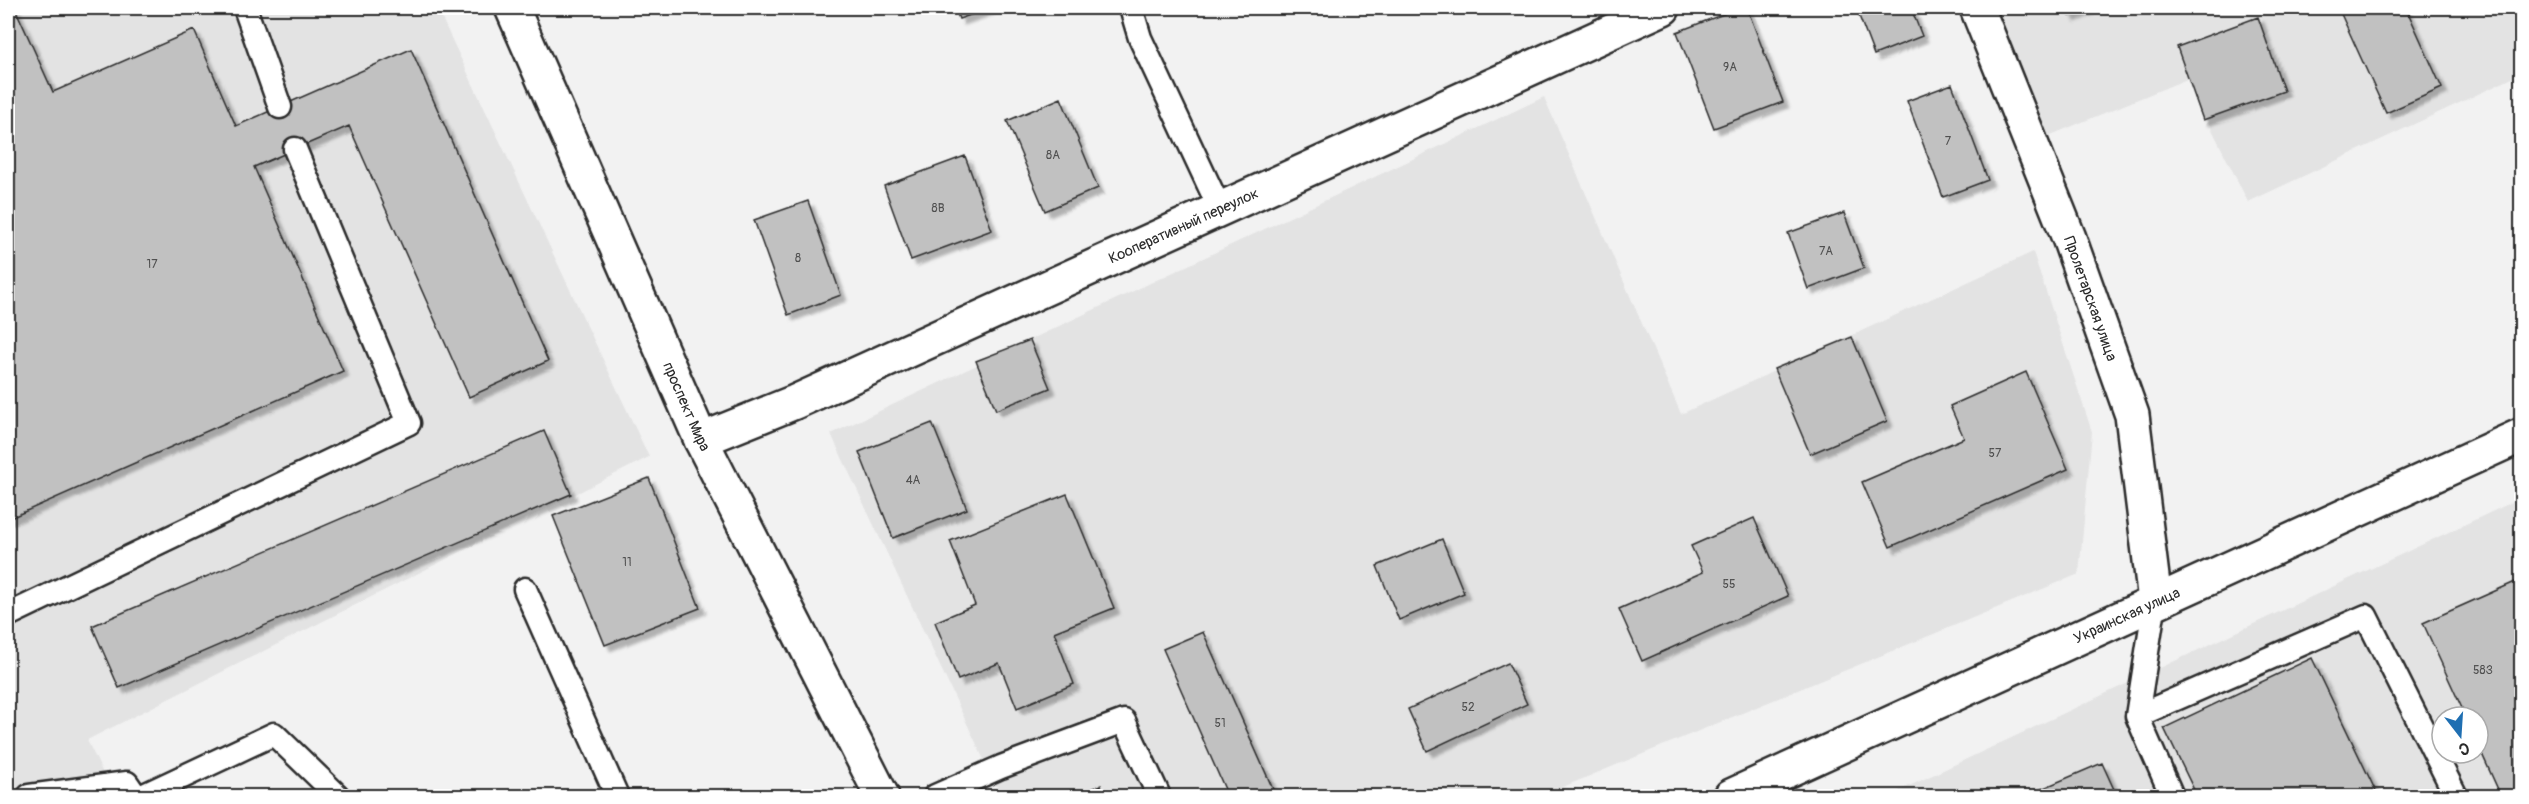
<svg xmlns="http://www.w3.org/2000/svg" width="2529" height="804" font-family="Pangolin,sans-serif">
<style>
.built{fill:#e3e3e3;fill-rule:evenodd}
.building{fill:#c1c1c1;stroke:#2b2b2b;stroke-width:1.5;filter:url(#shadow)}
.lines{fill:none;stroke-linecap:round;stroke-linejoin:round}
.service-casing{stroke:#2b2b2b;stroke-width:27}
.minor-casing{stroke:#2b2b2b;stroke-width:38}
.secondary-casing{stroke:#2b2b2b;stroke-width:38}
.primary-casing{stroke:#2b2b2b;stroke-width:38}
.service{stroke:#fff;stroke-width:22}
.minor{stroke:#fff;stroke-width:33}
.secondary{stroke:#fff;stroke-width:33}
.primary{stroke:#fff;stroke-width:33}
.labels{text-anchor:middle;stroke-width:5;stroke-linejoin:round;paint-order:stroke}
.number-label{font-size:12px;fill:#505050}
.street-label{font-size:15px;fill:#2b2b2b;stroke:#fff}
</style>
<defs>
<filter id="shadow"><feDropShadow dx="5.5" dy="5.5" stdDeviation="1.5" flood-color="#0004"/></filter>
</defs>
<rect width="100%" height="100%" fill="#f2f2f2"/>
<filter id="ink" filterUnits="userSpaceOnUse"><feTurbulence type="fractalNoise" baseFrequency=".0167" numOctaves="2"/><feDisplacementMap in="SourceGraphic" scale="12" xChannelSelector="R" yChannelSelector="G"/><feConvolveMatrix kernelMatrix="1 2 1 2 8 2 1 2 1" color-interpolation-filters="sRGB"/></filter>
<g filter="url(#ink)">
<path class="built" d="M8,8H437L649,457L87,740L114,796H8Z
M1980,8H2521V74L2248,202L2187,79L2041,139Z
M1544,97L1681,414L2033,252L2092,432L2079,574L1541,796H1001L831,434Z
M2521,498V796H1888ZM2442,717H2478V753H2442Z"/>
<path class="building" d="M8,8H15L53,92L194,30L236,126L411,49L548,361L469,397L349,126L254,167L343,371L8,519Z
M955,8H990L959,19Z
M1739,8H1747L1783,102L1714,128L1677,32Z
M1856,8H1911L1922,36L1874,55Z
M2066,8H2089L2070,16Z
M2356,8H2406L2442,88L2386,113L2341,14Z
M2258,17L2284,91L2203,120L2177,47Z
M1952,84L1988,180L1943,197L1907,101Z
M1061,98L1098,188L1045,211L1007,121Z
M965,156L992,230L911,260L884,186Z
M808,201L841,295L788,315L754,220Z
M1844,213L1864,268L1808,289L1788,233Z
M1852,337L1887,421L1810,454L1774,369Z
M1030,340L1050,388L996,410L976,361Z
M2026,372L2068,469L1890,547L1862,482L1964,438L1950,406Z
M932,423L967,509L893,538L859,452Z
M544,431L571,494L119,688L92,626Z
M649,478L700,608L605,645L553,516Z
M1067,494L1114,608L1054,632L1074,684L1017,708L999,663L958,680L935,622L975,605L950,541Z
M1754,518L1788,596L1642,661L1619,609L1703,572L1691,546Z
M1442,539L1464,593L1399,620L1377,566Z
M2522,579V796H2501L2478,745V717H2466L2423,623Z
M1203,632L1276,796H1228L1163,649Z
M2312,658L2378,796H2197L2164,728Z
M1508,663L1527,704L1427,751L1408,709Z
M2102,763L2117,796H2025Z
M1101,785L1106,796H1075Z"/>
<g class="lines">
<defs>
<path id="service" d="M245,8L280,107
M1131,8L1140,38L1219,207
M525,589L617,796
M2155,601L2137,716L2172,796
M8,615L409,423L295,149
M2137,716L2366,616L2456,796
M29,796L127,783L136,796
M142,796L274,734L338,796
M935,796L1001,767L1124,721L1159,796"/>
<g id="minor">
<path id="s1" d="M1977,8L2069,238L2132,415L2155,601"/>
<path id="s2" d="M701,440L795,402L1663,8"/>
</g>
<g id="secondary">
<path id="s3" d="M1731,796L2522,435"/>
</g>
<g id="primary">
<path id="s4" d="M512,8L701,440L882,796"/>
</g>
</defs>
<use href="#service" class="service-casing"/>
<use href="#minor" class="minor-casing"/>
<use href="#secondary" class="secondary-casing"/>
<use href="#primary" class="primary-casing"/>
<use href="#service" class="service"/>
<use href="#minor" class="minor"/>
<use href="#secondary" class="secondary"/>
<use href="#primary" class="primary"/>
</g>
</g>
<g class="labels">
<g class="number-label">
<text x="1730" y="71">9А</text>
<text x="1948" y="145">7</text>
<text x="1053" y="159">8А</text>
<text x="938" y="212">8В</text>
<text x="1826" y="255">7А</text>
<text x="798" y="262">8</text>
<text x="152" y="268">17</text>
<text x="1995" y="457">57</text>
<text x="913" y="484">4А</text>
<text x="627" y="566">11</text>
<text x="1729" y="588">55</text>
<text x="2483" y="674">58З</text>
<text x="1468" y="711">52</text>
<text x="1220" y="727">51</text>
</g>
<g class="street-label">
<text dy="5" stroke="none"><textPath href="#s2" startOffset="528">Кооперативный переулок</textPath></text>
<text dy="5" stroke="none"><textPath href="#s1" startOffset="312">Пролетарская улица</textPath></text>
<text dy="5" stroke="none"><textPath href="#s4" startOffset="435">проспект Мира</textPath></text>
<text dy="5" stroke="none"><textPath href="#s3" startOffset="435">Украинская улица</textPath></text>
</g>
</g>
<rect width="2529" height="804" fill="none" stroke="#fff" stroke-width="30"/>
<rect x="15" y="15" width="2499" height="774" fill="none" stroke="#2b2b2b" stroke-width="2" filter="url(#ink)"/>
<g transform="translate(2460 735) rotate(163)"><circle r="28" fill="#ffffff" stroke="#aaaaaa" stroke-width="1.5"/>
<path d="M0-4.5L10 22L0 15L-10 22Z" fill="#1f6fb2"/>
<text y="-9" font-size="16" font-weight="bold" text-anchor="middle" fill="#2b2b2b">С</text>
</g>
</svg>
